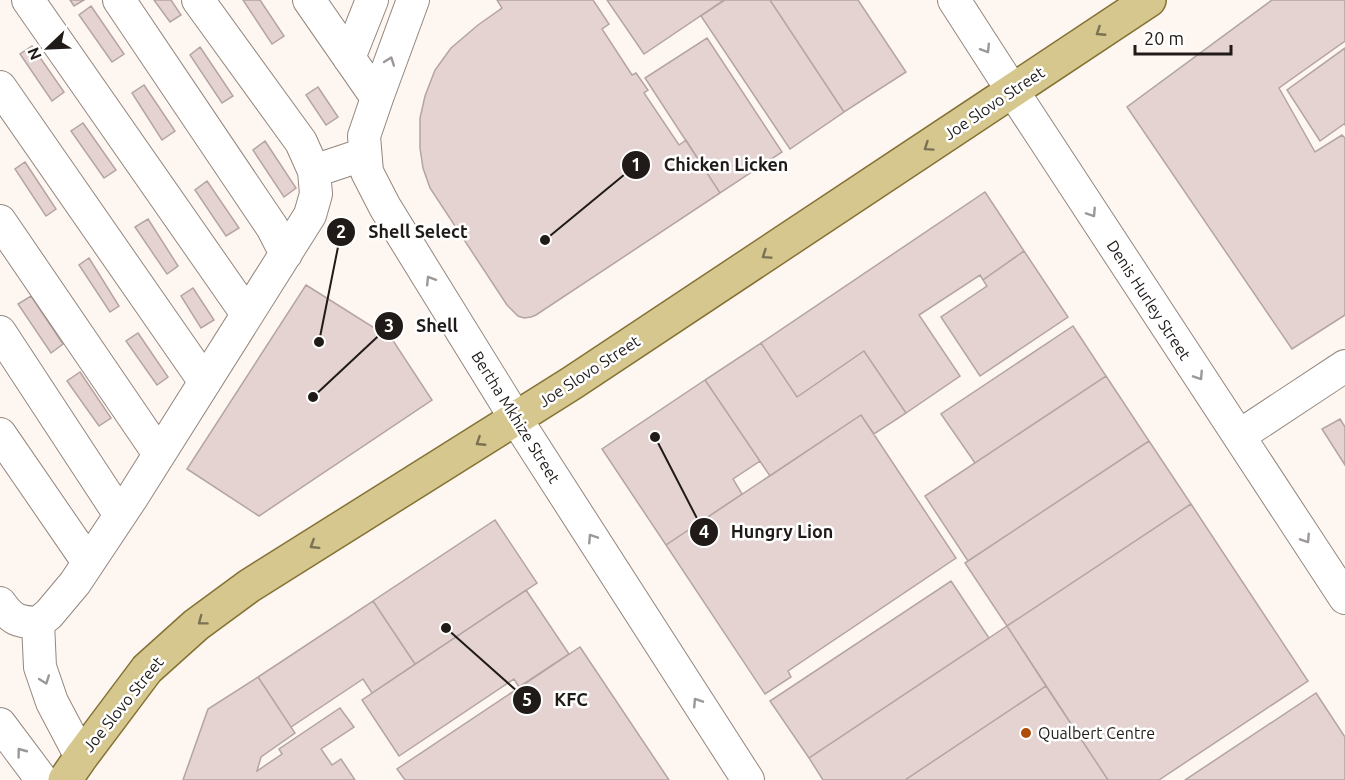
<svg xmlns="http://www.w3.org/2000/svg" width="1345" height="780" font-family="Ubuntu,sans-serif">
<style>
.building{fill:#e4d3d1;stroke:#b4a4a2;stroke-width:1.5}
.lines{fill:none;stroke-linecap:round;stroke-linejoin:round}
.minor-casing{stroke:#93877f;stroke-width:34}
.major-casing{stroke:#847233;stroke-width:36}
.minor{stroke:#fff;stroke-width:32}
.major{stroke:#d6c78e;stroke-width:33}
.oneway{stroke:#7b7153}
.oneway2{stroke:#9b9897}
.poi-dot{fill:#ae4d09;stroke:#fff;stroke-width:2}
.labels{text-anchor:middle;stroke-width:5;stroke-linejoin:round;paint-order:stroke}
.street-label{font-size:16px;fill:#201b18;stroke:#fff}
.poi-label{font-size:16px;fill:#201b18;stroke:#fff;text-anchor:start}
.leader{fill:none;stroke:#201b18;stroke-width:2}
.callout-dot{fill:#201b18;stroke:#fff;stroke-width:2}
.mark-label{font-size:18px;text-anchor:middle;font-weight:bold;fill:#fff}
.callout-label{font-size:18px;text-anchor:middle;font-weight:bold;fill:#201b18;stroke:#fff;stroke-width:5;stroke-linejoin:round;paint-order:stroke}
</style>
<rect width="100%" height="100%" fill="#fef6f1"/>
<path class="building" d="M70,0H84L74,6Z
M154,0H171L181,15L170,22Z
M243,0H260L284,36L272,44Z
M497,0H593L609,24L602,29L632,75L636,73L648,90L644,93L679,145L686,140L720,193L536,315L531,317L524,318L518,316L507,305L430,188L423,168L420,148V118L425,96L435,70L451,48L478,25L502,8Z
M607,0H724L644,54Z
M725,0H770L844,112L790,149L701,16Z
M770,0H858L906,72L844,112Z
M1272,0H1345V41L1279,88L1315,152L1342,135L1345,138V315L1292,349L1127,107Z
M91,6L124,54L112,62L79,15Z
M707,38L782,152L720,193L645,78Z
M32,46L64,92L52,101L20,54Z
M200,47L233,96L222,103L190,55Z
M1345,48V125L1344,124L1320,141L1287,90Z
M144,85L175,131L162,140L132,93Z
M318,87L338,117L326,125L306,95Z
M83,123L116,170L104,178L71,131Z
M265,141L296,188L284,197L253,150Z
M25,162L56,209L46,216L15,169Z
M207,181L239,228L226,236L195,190Z
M985,192L1024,251L983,280L980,275L919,315L960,376L906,413L864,351L797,397L761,343Z
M148,219L178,266L167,274L135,227Z
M1024,251L1068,317L980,376L941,317L987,286L983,280Z
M89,258L119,306L110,312L79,265Z
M306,285L392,339L432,400L259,516L187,469Z
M193,288L214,320L201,328L181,296Z
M31,296L63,344L51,353L18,304Z
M1073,326L1106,376L975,463L941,414Z
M138,333L168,377L157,385L126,341Z
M761,343L797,397L864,351L906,413L874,434L861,415L770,476L705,380Z
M80,372L111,418L99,426L67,381Z
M1106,376L1149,441L968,561L925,496Z
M705,380L760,461L733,479L742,494L666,545L602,449Z
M861,415L956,558L788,671L791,677L765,694L666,545Z
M1340,419L1345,427V465L1322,429Z
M1149,441L1191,504L1007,626L965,563Z
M1191,504L1308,681L1159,780H1108L1007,626Z
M495,520L537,583L415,664L373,601Z
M951,581L989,638L809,758L770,701Z
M526,590L569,654L519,687L514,679L399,756L362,700Z
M373,601L415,664L372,693L363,679L291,727L258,677Z
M1007,626L1046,686L905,780H823L809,758Z
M580,647L669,780H405L397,769Z
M258,677L295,733L261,757L257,771L282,754L279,749L340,708L354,727L321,749L332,765L341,759L355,780H183L208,709Z
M1046,686L1108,780H905Z
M1316,693L1345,737V780H1185Z"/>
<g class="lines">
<defs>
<path id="minor" d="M28,0L247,314
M119,0L272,227L286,254
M309,0L377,98
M413,0L377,98L364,136L367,172L385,207L516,419L748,780
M954,0L1012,90L1345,598
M349,58L372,0
M0,87L205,382
M314,171L365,154
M0,221L159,454
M0,332L120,515
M0,434L88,562
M1239,436L1345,366
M0,603C12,620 18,622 38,623L49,614L75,583L133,496L310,215L316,194L314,171L301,142L198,0
M38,623L40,667L52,702L81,757
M0,724L42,780"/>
<path id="major" d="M65,780L81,757L147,669L196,625L249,586L572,383L1149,0"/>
</defs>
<use href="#minor" class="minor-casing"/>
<use href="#major" class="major-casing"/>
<use href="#minor" class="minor"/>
<use href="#major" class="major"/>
</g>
<defs><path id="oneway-chevron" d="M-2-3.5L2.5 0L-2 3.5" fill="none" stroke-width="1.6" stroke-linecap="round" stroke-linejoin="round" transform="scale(1.5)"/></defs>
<g class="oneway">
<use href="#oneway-chevron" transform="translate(1100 32) rotate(147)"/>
<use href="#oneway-chevron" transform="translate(928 147) rotate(146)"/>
<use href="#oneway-chevron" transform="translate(766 255) rotate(146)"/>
<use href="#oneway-chevron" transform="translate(480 442) rotate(147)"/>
<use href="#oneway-chevron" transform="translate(314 545) rotate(148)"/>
<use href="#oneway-chevron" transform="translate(202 621) rotate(143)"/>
</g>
<g class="oneway2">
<use href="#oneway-chevron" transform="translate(986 49) rotate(58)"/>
<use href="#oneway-chevron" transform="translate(390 61) rotate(-70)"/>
<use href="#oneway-chevron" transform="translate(1092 213) rotate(57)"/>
<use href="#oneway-chevron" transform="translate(430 280) rotate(-122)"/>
<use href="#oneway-chevron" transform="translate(1199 376) rotate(57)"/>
<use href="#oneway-chevron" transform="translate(592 538) rotate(-123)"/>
<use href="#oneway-chevron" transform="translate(1306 539) rotate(57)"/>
<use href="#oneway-chevron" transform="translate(45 680) rotate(70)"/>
<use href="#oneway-chevron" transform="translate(697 702) rotate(-123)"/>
<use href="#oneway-chevron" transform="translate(21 752) rotate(-127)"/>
</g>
<circle class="poi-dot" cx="1026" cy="733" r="6"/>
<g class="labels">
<g class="street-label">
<text transform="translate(994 103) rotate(-34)" y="6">Joe Slovo Street</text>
<text transform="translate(1149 300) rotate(57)" y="6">Denis Hurley Street</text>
<text transform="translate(589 371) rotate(-33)" y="6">Joe Slovo Street</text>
<text transform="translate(516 417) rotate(58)" y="6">Bertha Mkhize Street</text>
<text transform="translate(123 704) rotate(-51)" y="6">Joe Slovo Street</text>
</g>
<g class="poi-label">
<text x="1038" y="739">Qualbert Centre</text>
</g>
</g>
<path class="leader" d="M545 240L636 165M319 342L341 232M313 397L389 326M655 437L704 532M446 628L527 700"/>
<g class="callout-dot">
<circle cx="545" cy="240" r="6"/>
<circle cx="319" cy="342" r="6"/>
<circle cx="313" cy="397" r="6"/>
<circle cx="655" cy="437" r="6"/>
<circle cx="446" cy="628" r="6"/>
<circle cx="636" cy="165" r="15"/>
<circle cx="341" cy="232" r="15"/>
<circle cx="389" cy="326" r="15"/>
<circle cx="704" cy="532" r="15"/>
<circle cx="527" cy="700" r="15"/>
</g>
<g class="mark-label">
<text x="636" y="171">1</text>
<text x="341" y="238">2</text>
<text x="389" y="332">3</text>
<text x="704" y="538">4</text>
<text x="527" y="706">5</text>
</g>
<g class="callout-label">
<text x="726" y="171">Chicken Licken</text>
<text x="418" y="238">Shell Select</text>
<text x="437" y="332">Shell</text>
<text x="782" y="538">Hungry Lion</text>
<text x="571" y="706">KFC</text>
</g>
<g transform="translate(48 48) rotate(247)" stroke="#ffffff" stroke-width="4.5" paint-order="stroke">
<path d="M0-4.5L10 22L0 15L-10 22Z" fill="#201b18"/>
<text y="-9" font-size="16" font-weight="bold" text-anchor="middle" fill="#201b18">N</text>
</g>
<path d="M1135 45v9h96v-9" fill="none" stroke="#201b18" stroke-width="3"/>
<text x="1144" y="45" font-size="18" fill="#201b18" stroke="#ffffff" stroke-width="4.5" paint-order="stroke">20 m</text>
</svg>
